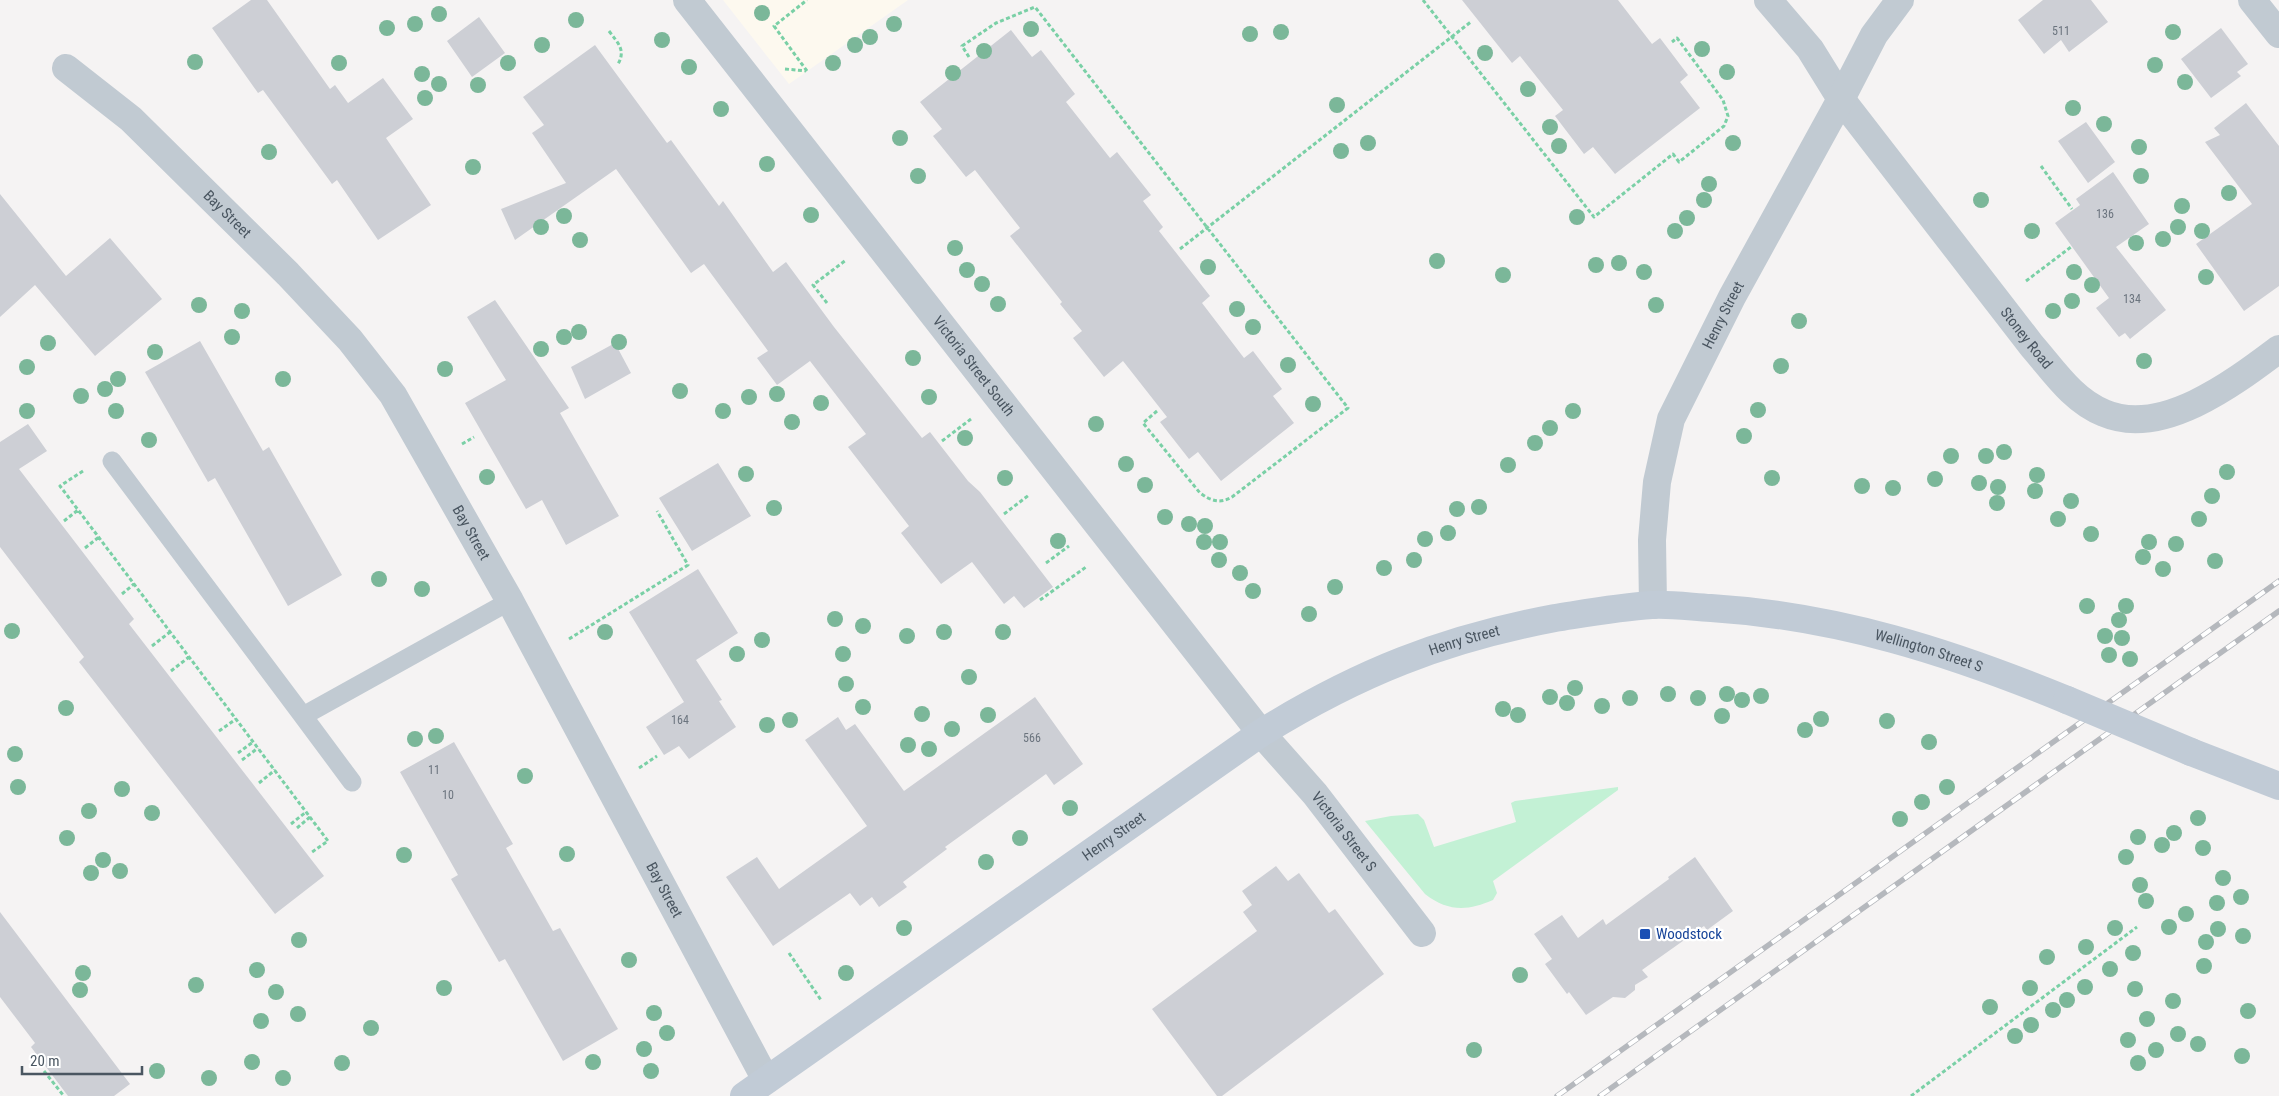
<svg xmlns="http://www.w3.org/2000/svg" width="2279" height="1096" font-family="'Roboto Condensed',sans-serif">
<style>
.commercial{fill:#fdf9ef}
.green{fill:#c3f1d5}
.building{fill:#cdcfd5}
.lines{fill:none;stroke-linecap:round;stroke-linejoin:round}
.path{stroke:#7ad0a6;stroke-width:3;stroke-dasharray:4 2.5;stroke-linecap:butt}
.lane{stroke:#c1cad2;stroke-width:19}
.street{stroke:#c1cad2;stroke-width:28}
.secondary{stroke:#c1cbd6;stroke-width:28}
.rail-casing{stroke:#b5b8bd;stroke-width:5.5}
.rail{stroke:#fff;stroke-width:4;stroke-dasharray:11;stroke-linecap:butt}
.secondary-bridge{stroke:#c1cbd6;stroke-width:28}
.tree{fill:#7bb799}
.transit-dot{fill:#1a4fb4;stroke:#fff;stroke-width:2}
.labels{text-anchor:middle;stroke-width:4.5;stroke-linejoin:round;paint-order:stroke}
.number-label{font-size:12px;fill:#6b747e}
.street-label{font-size:15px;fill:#4a5661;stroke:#fff}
.transit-label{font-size:15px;fill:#164399;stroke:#fff;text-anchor:start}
</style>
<rect width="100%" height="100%" fill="#f5f3f3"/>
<path class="commercial" d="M723,0H908L789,84Z"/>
<path class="green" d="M1618,787V790L1493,881L1497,893L1493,900C1468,911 1448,912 1425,894L1365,821L1391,816L1418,814L1424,820L1434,847L1516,822L1511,803L1515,801Z"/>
<path class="building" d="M251,0H267L330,89L335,85L348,103L383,78L413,119L386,138L431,205L378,240L337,180L332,184L263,90L258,93L212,28Z
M1462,0H1618L1652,44L1660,38L1688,75L1680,82L1700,108L1615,174L1593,147L1584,154L1555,116L1563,110L1520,56L1512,63Z
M2043,0H2091L2108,22L2069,52L2061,40L2044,54L2018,20Z
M479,17L505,53L472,77L447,41Z
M2221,28L2248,64L2237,72L2241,76L2211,98L2181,59Z
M1011,30L1032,57L1041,50L1075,94L1066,102L1110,158L1117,152L1151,195L1143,201L1163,227L1159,231L1210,296L1202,303L1244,358L1253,351L1282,389L1273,396L1294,423L1221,481L1198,452L1189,459L1160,422L1167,417L1123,361L1104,377L1073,338L1082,331L1060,304L1062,302L1010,236L1020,228L975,170L966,177L933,136L942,129L920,102Z
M595,45L667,143L671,140L719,206L723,201L773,272L786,262L834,327L922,438L930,432L968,481L980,492L1053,587L1024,608L1014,596L1004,604L972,562L941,584L901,533L909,526L848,447L866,434L810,361L777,385L757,358L768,351L704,264L691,273L616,169L515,240L501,209L566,183L532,133L544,125L523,97Z
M2246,103L2279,146V286L2244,311L2196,244L2252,204L2205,142L2220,135L2214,128Z
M2086,122L2115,162L2088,183L2058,141Z
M2113,172L2149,224L2116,247L2166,310L2130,339L2125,333L2119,337L2096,308L2109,298L2055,223L2080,205L2076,199Z
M0,194L66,276L110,238L162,299L95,356L35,285L0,317Z
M495,300L569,408L560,413L619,516L566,545L542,500L526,509L465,403L506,380L467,317Z
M200,341L263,451L269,447L342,575L288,606L215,478L208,482L145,372Z
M615,343L631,373L585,399L571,367Z
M28,424L47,451L19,469L134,619L129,624L324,876L275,914L79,662L84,657L0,547V442Z
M718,463L751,516L692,551L659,498Z
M698,569L738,633L696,660L722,700L719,701L736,727L689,759L679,746L664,755L646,727L684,702L629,612Z
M1035,697L1083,764L1054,785L1046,774L945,847L947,849L903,882L907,887L879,907L872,897L860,906L850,893L773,946L726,877L757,857L779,889L867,826L805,740L838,717L846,730L855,724L904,791Z
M454,742L513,844L506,848L553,931L560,928L618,1029L563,1061L505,959L499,962L451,879L458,875L400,772Z
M1695,857L1733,911L1707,930L1704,926L1642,970L1648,977L1635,985V990L1625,998L1613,997L1586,1015L1569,992L1567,994L1545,964L1552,959L1534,934L1562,915L1578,938L1603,919L1606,925L1669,879L1668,877Z
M1276,866L1288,881L1299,873L1329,913L1335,909L1384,974L1222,1096H1217L1152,1009L1257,931L1243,912L1252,905L1242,891Z
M0,912L130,1084L114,1096H68L31,1047L35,1043L0,997Z"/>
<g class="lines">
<path class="path" d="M1423,0L1594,217L1673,154L1679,162L1724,126L1728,116L1723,100L1677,38L1672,42
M609,31C618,43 626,50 618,64
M969,57L962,46L996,23L1035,7L1348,408L1232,497C1220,504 1211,501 1200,493L1143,423L1157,411
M785,69L806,71
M807,71L774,26L807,0
M2041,166L2072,209
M1180,249L1472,21
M2026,281L2071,247
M827,303L813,285L846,260
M942,441L971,419
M462,444L474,437
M83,471L60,486L328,841L312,852
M1004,514L1029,495
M64,521L78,510
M85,548L99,537
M1046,563L1069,546
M122,594L134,584
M1040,600L1086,567
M569,639L688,565L657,511
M152,646L170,632
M171,671L189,657
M219,731L236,719
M238,753L253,742
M242,760L258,748
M639,768L657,756
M259,783L275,770
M291,824L306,812
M297,828L310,817
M789,953L821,1000
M44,1071L63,1095
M1911,1096L2137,927"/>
<path class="lane" d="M112,461L303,716L510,601
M303,716L352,782"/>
<g class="street">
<path id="s1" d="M687,0L1261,733L1315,794L1422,933"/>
<path id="s2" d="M1768,0L1810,49L1841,99L2032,346C2053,370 2073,401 2104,413C2162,438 2235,382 2279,349"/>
<path d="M2252,0L2279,34"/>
<path id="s3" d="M66,68L131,119L288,274L350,340L393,395L510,601L766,1080"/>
<path id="s4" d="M1653,605L1652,540L1657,482L1671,419L1732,297L1841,99L1874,35L1900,0"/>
</g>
<g class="secondary">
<path d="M2191,752L2279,786"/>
<path id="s5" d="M744,1096L1261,733C1358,673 1443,639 1555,618C1587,613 1620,607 1652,605C1671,604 1692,607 1711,608C1838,616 1950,652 2067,700"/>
</g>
<defs>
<path id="rail" d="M1557,1096L2279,581
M1600,1096L2279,611"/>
</defs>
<use href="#rail" class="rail-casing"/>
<use href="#rail" class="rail"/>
<path class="secondary-bridge" d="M2067,700L2191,752"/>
</g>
<g class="tree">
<circle cx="762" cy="13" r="8"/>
<circle cx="439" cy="14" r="8"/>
<circle cx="576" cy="20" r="8"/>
<circle cx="415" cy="24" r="8"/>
<circle cx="894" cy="24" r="8"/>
<circle cx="387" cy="28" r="8"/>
<circle cx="1031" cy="29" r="8"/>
<circle cx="1281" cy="32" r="8"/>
<circle cx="2173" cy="32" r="8"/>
<circle cx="1250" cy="34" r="8"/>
<circle cx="870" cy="37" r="8"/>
<circle cx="662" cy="40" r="8"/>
<circle cx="542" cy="45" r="8"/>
<circle cx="855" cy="45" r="8"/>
<circle cx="1702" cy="49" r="8"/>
<circle cx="984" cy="51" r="8"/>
<circle cx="1485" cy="53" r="8"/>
<circle cx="195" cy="62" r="8"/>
<circle cx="339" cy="63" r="8"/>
<circle cx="508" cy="63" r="8"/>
<circle cx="833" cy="63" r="8"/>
<circle cx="2155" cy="65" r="8"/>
<circle cx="689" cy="67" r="8"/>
<circle cx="1727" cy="72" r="8"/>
<circle cx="953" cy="73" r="8"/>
<circle cx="422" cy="74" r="8"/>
<circle cx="2185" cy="82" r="8"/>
<circle cx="439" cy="84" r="8"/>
<circle cx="478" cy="85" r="8"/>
<circle cx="1528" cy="89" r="8"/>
<circle cx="425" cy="98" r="8"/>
<circle cx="1337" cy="105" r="8"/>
<circle cx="2073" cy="108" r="8"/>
<circle cx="721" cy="109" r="8"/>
<circle cx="2104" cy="124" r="8"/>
<circle cx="1550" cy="127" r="8"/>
<circle cx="900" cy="138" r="8"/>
<circle cx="1368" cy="143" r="8"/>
<circle cx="1733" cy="143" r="8"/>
<circle cx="1559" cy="146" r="8"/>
<circle cx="2139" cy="147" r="8"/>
<circle cx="1341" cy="151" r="8"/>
<circle cx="269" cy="152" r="8"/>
<circle cx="767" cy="164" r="8"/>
<circle cx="473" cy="167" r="8"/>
<circle cx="918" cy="176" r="8"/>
<circle cx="2141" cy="176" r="8"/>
<circle cx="1709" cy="184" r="8"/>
<circle cx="2229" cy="193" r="8"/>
<circle cx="1704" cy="200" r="8"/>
<circle cx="1981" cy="200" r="8"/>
<circle cx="2182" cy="206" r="8"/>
<circle cx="811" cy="215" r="8"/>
<circle cx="564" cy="216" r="8"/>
<circle cx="1577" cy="217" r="8"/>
<circle cx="1687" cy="218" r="8"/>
<circle cx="541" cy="227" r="8"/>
<circle cx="2178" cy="227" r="8"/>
<circle cx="1675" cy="231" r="8"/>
<circle cx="2032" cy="231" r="8"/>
<circle cx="2202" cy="231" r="8"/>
<circle cx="2163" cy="239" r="8"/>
<circle cx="580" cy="240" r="8"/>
<circle cx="2136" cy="243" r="8"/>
<circle cx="955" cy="248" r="8"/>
<circle cx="1437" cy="261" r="8"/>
<circle cx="1619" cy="263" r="8"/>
<circle cx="1596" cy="265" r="8"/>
<circle cx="1208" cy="267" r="8"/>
<circle cx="967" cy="270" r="8"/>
<circle cx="1644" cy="272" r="8"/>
<circle cx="2074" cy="272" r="8"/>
<circle cx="1503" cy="275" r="8"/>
<circle cx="2206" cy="277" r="8"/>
<circle cx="982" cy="284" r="8"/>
<circle cx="2092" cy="285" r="8"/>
<circle cx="2072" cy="301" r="8"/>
<circle cx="998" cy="304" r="8"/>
<circle cx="199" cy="305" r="8"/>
<circle cx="1656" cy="305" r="8"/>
<circle cx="1237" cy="309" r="8"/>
<circle cx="242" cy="311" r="8"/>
<circle cx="2053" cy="311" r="8"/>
<circle cx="1799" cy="321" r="8"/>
<circle cx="1253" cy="327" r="8"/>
<circle cx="579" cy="332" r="8"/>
<circle cx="232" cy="337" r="8"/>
<circle cx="564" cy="337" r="8"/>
<circle cx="619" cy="342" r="8"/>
<circle cx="48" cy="343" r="8"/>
<circle cx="541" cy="349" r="8"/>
<circle cx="155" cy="352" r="8"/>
<circle cx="913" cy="358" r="8"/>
<circle cx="2144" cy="361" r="8"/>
<circle cx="1288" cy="365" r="8"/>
<circle cx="1781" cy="366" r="8"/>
<circle cx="27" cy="367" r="8"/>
<circle cx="445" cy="369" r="8"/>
<circle cx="118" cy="379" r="8"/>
<circle cx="283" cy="379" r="8"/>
<circle cx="105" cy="389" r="8"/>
<circle cx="680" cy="391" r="8"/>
<circle cx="777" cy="394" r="8"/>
<circle cx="81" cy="396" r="8"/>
<circle cx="749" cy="397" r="8"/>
<circle cx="929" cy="397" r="8"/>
<circle cx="821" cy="403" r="8"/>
<circle cx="1313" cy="404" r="8"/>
<circle cx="1758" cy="410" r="8"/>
<circle cx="27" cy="411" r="8"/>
<circle cx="116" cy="411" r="8"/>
<circle cx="723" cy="411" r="8"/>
<circle cx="1573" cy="411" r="8"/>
<circle cx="792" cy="422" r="8"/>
<circle cx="1096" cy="424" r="8"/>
<circle cx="1550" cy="428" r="8"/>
<circle cx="1744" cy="436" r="8"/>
<circle cx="965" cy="438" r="8"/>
<circle cx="149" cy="440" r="8"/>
<circle cx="1535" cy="443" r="8"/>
<circle cx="2004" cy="452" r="8"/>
<circle cx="1951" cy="456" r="8"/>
<circle cx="1986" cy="456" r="8"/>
<circle cx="1126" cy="464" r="8"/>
<circle cx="1508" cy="465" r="8"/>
<circle cx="2227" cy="472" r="8"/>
<circle cx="746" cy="474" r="8"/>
<circle cx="2037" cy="475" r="8"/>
<circle cx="487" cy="477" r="8"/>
<circle cx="1005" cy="478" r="8"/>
<circle cx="1772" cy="478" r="8"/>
<circle cx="1935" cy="479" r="8"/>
<circle cx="1979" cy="483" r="8"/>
<circle cx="1145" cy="485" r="8"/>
<circle cx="1862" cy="486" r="8"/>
<circle cx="1998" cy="487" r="8"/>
<circle cx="1893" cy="488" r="8"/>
<circle cx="2035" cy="491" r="8"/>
<circle cx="2212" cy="496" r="8"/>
<circle cx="2071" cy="501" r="8"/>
<circle cx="1997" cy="503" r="8"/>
<circle cx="1479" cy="507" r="8"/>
<circle cx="774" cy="508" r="8"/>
<circle cx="1457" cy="509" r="8"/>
<circle cx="1165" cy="517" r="8"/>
<circle cx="2058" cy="519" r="8"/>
<circle cx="2199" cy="519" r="8"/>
<circle cx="1189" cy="524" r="8"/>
<circle cx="1205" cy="526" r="8"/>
<circle cx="1448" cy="533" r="8"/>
<circle cx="2091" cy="534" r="8"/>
<circle cx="1425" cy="539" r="8"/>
<circle cx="1058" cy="541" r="8"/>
<circle cx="1204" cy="542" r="8"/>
<circle cx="1220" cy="542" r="8"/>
<circle cx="2149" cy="542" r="8"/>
<circle cx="2176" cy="544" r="8"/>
<circle cx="2143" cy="557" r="8"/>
<circle cx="1219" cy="560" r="8"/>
<circle cx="1414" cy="560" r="8"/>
<circle cx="2215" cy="561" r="8"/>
<circle cx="1384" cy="568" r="8"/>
<circle cx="2163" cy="569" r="8"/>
<circle cx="1240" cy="573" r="8"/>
<circle cx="379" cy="579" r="8"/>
<circle cx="1335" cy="587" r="8"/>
<circle cx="422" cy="589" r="8"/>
<circle cx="1253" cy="591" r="8"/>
<circle cx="2087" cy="606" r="8"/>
<circle cx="2126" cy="606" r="8"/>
<circle cx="1309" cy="614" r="8"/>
<circle cx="835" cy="619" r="8"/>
<circle cx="2119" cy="620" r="8"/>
<circle cx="863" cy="626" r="8"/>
<circle cx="12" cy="631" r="8"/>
<circle cx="605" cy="632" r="8"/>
<circle cx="944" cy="632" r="8"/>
<circle cx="1003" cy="632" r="8"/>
<circle cx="907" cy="636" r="8"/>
<circle cx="2105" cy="636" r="8"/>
<circle cx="2122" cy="638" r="8"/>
<circle cx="762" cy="640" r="8"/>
<circle cx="737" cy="654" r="8"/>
<circle cx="843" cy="654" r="8"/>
<circle cx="2109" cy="655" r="8"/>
<circle cx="2130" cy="659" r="8"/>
<circle cx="969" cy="677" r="8"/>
<circle cx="846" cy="684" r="8"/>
<circle cx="1575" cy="688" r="8"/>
<circle cx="1668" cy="694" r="8"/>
<circle cx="1727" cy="694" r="8"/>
<circle cx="1761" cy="696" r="8"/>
<circle cx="1550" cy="697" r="8"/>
<circle cx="1630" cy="698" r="8"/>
<circle cx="1698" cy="698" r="8"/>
<circle cx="1742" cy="700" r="8"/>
<circle cx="1567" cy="703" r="8"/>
<circle cx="1602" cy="706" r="8"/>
<circle cx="863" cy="707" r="8"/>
<circle cx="66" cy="708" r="8"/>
<circle cx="1503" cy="709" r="8"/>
<circle cx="922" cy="714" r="8"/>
<circle cx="988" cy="715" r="8"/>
<circle cx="1518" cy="715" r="8"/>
<circle cx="1722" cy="716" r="8"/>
<circle cx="1821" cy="719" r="8"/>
<circle cx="790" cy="720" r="8"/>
<circle cx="1887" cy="721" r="8"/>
<circle cx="767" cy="725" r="8"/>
<circle cx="952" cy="729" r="8"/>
<circle cx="1805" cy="730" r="8"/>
<circle cx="436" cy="736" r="8"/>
<circle cx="415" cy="739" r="8"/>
<circle cx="1929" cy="742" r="8"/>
<circle cx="908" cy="745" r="8"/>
<circle cx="929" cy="749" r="8"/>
<circle cx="15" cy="754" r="8"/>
<circle cx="525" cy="776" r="8"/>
<circle cx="18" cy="787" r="8"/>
<circle cx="1947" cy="787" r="8"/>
<circle cx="122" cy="789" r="8"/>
<circle cx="1922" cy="802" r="8"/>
<circle cx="1070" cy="808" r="8"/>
<circle cx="89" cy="811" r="8"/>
<circle cx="152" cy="813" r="8"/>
<circle cx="2198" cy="818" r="8"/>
<circle cx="1900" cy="819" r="8"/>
<circle cx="2174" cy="833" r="8"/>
<circle cx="2138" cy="837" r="8"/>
<circle cx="67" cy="838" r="8"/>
<circle cx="1020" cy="838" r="8"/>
<circle cx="2162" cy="845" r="8"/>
<circle cx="2203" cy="848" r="8"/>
<circle cx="567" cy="854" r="8"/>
<circle cx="404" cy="855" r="8"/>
<circle cx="2126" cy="857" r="8"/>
<circle cx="103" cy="860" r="8"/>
<circle cx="986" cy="862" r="8"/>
<circle cx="120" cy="871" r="8"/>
<circle cx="91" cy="873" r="8"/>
<circle cx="2223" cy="878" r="8"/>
<circle cx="2140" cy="885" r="8"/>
<circle cx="2241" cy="897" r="8"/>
<circle cx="2146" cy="901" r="8"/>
<circle cx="2217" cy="903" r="8"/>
<circle cx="2186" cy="914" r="8"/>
<circle cx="2169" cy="927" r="8"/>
<circle cx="904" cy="928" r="8"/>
<circle cx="2115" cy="928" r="8"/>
<circle cx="2218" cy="929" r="8"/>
<circle cx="2243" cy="936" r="8"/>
<circle cx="299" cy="940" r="8"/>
<circle cx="2206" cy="942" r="8"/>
<circle cx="2086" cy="947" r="8"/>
<circle cx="2133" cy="953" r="8"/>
<circle cx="2047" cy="957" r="8"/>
<circle cx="629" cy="960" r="8"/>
<circle cx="2204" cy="966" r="8"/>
<circle cx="2110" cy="969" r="8"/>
<circle cx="257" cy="970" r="8"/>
<circle cx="83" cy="973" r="8"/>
<circle cx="846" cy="973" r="8"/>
<circle cx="1520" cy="975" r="8"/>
<circle cx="196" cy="985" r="8"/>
<circle cx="2085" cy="987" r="8"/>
<circle cx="444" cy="988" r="8"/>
<circle cx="2030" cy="988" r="8"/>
<circle cx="2135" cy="989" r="8"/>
<circle cx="80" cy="990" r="8"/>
<circle cx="276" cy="992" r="8"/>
<circle cx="2067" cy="1000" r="8"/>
<circle cx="2173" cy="1001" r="8"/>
<circle cx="1990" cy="1007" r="8"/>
<circle cx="2053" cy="1010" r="8"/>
<circle cx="2248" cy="1011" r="8"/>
<circle cx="654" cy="1013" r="8"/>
<circle cx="298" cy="1014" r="8"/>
<circle cx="2147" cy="1019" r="8"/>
<circle cx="261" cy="1021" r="8"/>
<circle cx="2031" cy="1025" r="8"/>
<circle cx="371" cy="1028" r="8"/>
<circle cx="667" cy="1033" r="8"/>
<circle cx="2178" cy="1034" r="8"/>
<circle cx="2015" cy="1036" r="8"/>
<circle cx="2128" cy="1040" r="8"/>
<circle cx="2198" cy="1044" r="8"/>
<circle cx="644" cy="1049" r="8"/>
<circle cx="1474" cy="1050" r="8"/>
<circle cx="2156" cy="1050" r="8"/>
<circle cx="2242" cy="1056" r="8"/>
<circle cx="252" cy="1062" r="8"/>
<circle cx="593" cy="1062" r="8"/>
<circle cx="342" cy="1063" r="8"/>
<circle cx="2138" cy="1063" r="8"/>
<circle cx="157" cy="1071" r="8"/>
<circle cx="651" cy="1071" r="8"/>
<circle cx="209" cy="1078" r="8"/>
<circle cx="283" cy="1078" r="8"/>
</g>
<rect class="transit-dot" x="1639" y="928" width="12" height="12" rx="2.5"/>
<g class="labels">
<g class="number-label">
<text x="2061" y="35">511</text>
<text x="2105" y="218">136</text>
<text x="2132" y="303">134</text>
<text x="680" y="724">164</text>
<text x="1032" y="742">566</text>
<text x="434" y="774">11</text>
<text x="448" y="799">10</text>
</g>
<g class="street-label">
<text dy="5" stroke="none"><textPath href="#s3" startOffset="218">Bay Street</textPath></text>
<text dy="5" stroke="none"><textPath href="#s4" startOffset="304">Henry Street</textPath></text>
<text dy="5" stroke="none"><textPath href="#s2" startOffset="426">Stoney Road</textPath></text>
<text dy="5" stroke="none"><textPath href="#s1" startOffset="465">Victoria Street South</textPath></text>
<text dy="5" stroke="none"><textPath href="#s3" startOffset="622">Bay Street</textPath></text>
<text dy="5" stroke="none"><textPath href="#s5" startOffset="856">Henry Street</textPath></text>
<text dy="5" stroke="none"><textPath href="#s5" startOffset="1329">Wellington Street S</textPath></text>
<text dy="5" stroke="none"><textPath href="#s1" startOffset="1060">Victoria Street S</textPath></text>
<text dy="5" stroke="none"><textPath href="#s5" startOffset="452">Henry Street</textPath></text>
<text dy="5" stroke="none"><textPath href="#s3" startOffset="1028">Bay Street</textPath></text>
</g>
<g class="transit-label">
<text x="1656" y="939">Woodstock</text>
</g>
</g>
<path d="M22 1066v8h120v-8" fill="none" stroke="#4a5661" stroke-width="2.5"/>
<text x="30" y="1066" font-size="15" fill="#4a5661" stroke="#ffffff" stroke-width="4" paint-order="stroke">20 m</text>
</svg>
